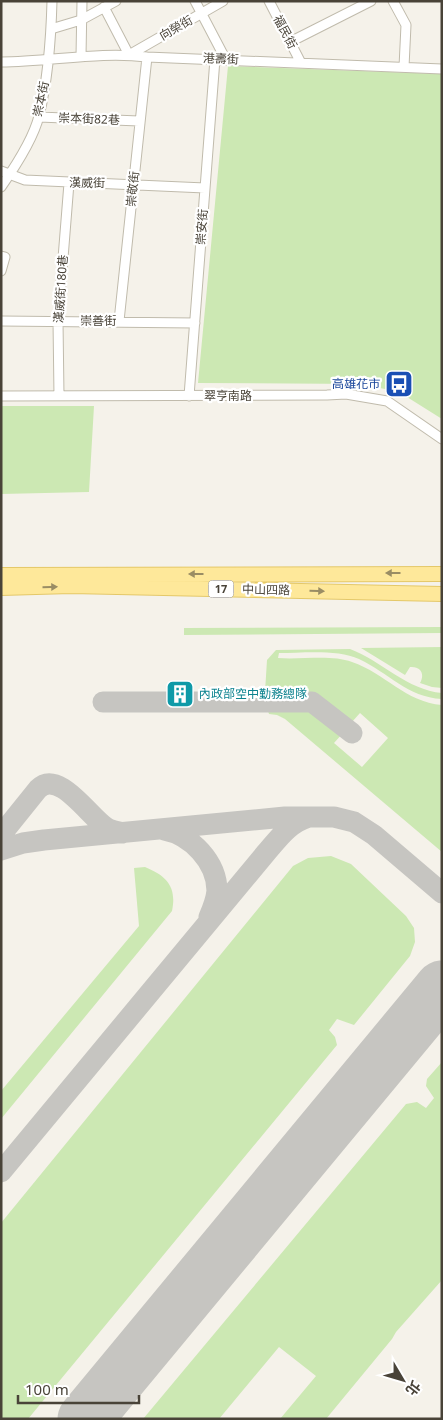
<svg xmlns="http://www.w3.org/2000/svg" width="443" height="1420" font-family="'Noto Sans','Noto Sans TC',sans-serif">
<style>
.green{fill:#cce8b3}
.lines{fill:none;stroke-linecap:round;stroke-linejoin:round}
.taxiway{stroke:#c6c5c1;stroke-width:21}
.runway{stroke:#c6c5c1;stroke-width:55}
.street-casing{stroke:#c0bbac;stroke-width:11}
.primary-casing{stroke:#e4c869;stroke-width:16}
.street{stroke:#fff;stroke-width:9}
.primary{stroke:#fee89a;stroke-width:14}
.oneway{fill:#9a8d64}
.labels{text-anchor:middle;stroke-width:4.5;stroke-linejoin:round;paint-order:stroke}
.shield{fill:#fff;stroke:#807b74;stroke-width:1}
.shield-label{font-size:11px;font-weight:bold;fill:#494338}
.street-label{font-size:12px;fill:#494338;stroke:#fff}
.transit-label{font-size:12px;fill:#164399;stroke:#fff;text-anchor:end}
.culture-label{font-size:12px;fill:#0d838f;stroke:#fff;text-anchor:start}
</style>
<rect width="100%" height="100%" fill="#f5f2ea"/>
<path class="green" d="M228,66L442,74V419L399,392L361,384L198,383Z
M1,406H94L89,492L1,494Z
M442,627V633L184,635V628Z
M442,647V688L432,687L420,683C425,674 421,666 410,667L405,675L361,648Z
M350,649C382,661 407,690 442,693V699C407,697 389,673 359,659C338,649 302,653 279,653L278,658C301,660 331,654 352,662C385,673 405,702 442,705V852L285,719L277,715L269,714L267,708H312L343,733L334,743L362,767L388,738L360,713L351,723L315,697L267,696L265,692L267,660L276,650Z
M331,856L351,864L406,916L414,928L415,942L410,956L354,1025L337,1019L329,1030L335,1037L337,1045L28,1419H1V1223L293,866L308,858Z
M145,867C167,876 177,887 172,911L1,1119V1091L139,926L134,868Z
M442,1062V1280L396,1332L392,1339L326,1419H280L316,1376L279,1347L219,1419H143L406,1104L417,1102L426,1108L434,1098L426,1086L427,1079Z"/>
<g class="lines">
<path class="taxiway" d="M103,702H312L352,733
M164,830C191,835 217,862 217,891C216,900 213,908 209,917
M1,835L38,789C59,768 90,818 107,828C111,831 117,831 122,833
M1,850L23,843L44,840L285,817H334L354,822L374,835L442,893
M1,1172L265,854C279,838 289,823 309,817"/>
<path class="runway" d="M85,1419L442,988"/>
<defs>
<path id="street" d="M195,1L226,60
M269,1L301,63
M393,1L406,25L404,67
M104,7L129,55L223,1
M51,29L81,20L116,1
M290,42L371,1
M81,56L82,1
M1,62C50,62 99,51 147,57L442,69
M39,117L139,121
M1,171L25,180L205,188
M1,187C15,167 33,140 39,116C48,79 51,40 52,1
M1,256L5,257L1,271
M1,321L195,323
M119,321L147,57
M1,396L327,395L346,394L387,401L442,439
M59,396L58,321L69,183
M189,396L215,59"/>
<path id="primary" d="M1,575L442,574
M1,588L71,586L442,594"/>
</defs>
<use href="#street" class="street-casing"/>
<use href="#primary" class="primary-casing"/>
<use href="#street" class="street"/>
<use href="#primary" class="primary"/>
</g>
<defs><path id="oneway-solid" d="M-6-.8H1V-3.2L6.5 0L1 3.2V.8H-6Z" transform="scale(1.25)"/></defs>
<g class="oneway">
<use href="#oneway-solid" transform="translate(393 573) rotate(180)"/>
<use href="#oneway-solid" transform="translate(196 574) rotate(180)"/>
<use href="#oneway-solid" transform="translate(50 587) rotate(-1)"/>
<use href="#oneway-solid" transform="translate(317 591) rotate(1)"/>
</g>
<defs>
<symbol id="bus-square" viewBox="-11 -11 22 22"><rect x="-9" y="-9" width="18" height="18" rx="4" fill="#1a4fb4" stroke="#fff"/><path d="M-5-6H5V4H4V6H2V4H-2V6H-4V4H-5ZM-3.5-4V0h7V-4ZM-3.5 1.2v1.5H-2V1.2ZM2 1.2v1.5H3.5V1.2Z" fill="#fff"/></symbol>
<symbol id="building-square" viewBox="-11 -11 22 22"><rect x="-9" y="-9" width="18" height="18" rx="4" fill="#0f9aa8" stroke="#fff"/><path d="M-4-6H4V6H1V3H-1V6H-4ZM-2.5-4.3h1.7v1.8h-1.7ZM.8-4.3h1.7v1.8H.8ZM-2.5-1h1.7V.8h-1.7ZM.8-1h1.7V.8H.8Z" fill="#fff"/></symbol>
</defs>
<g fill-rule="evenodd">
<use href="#bus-square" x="383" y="368" width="32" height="32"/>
<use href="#building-square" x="164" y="678" width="32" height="32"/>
</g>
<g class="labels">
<rect class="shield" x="208.5" y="580.5" width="25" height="17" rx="4"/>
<g class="shield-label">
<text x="221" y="593">17</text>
</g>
<g class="street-label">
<text transform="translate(176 28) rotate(-30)" y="4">向榮街</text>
<text transform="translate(285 32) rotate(62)" y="4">福民街</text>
<text transform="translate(221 59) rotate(2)" y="4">港壽街</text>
<text transform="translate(41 99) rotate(-78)" y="4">崇本街</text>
<text transform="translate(89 119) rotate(2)" y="4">崇本街82巷</text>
<text transform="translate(87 183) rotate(1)" y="4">漢威街</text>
<text transform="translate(133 189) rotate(-84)" y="4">崇敬街</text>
<text transform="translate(202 227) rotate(-86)" y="4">崇安街</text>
<text transform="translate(61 289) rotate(-86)" y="4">漢威街180巷</text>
<text x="98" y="325">崇善街</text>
<text x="228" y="400">翠亨南路</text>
<text transform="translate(266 590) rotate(1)" y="4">中山四路</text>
</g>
<g class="transit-label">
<text x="380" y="388">高雄花市</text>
</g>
<g class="culture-label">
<text x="199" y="698">內政部空中勤務總隊</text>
</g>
</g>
<rect width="443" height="1420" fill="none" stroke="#494338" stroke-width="5"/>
<g transform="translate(403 1380) rotate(128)" stroke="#ffffff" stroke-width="4" paint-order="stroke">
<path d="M0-4L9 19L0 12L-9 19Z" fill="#494338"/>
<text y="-8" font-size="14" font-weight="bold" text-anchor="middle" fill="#494338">北</text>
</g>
<path d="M18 1395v8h121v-8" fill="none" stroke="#494338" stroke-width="2.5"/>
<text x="25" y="1395" font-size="15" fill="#494338" stroke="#ffffff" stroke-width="4" paint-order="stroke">100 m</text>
</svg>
